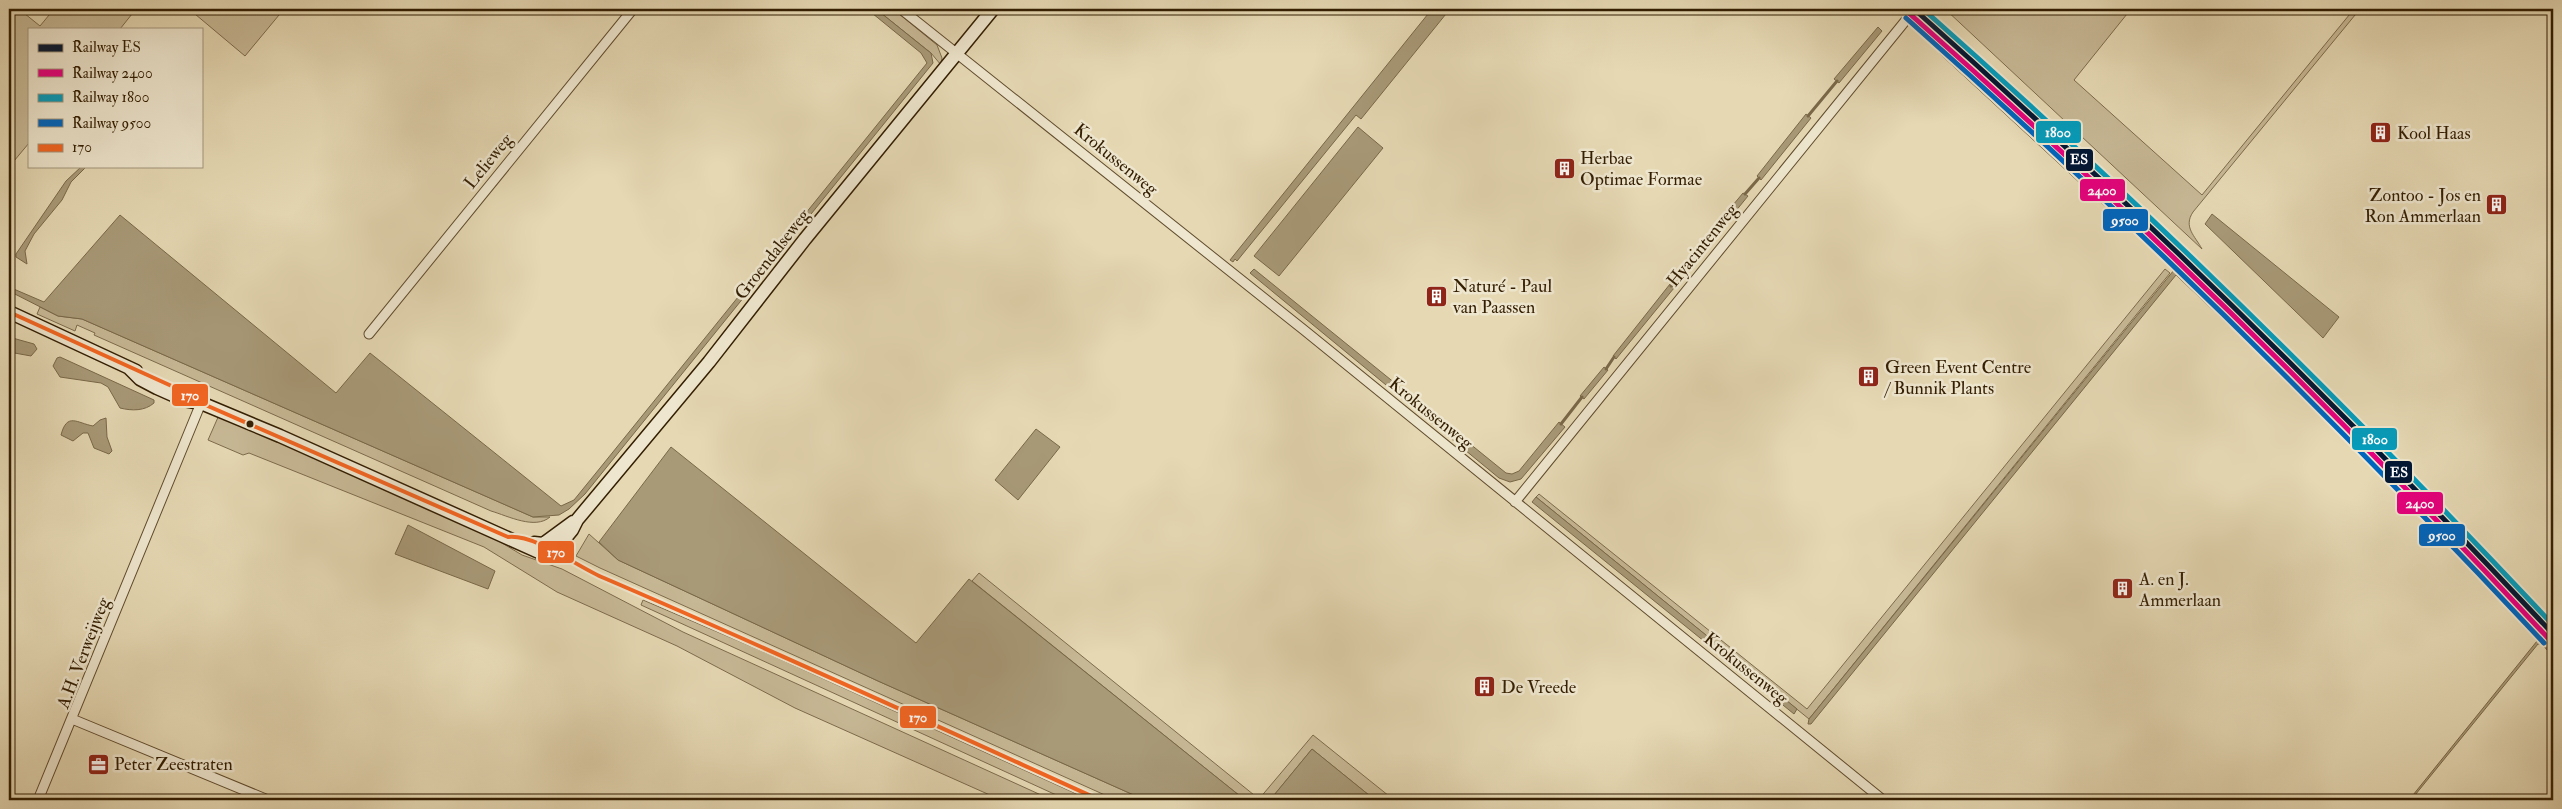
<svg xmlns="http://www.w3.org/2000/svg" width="2562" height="809" font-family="'IM FELL Double Pica',serif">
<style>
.green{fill:#c7b895;stroke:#7d6b4c}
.water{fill:#a89977;stroke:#796848}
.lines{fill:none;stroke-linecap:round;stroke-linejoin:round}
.stream{stroke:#796848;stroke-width:3}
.street-casing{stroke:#604c2e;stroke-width:11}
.secondary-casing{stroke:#331e02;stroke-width:15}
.street{stroke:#eee6ce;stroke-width:9}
.secondary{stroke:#eee6ce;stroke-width:12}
.bus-1-casing{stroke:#eee6ce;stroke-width:8}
.bus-1{stroke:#f26522;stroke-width:4}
.rail-1-casing{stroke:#eee6ce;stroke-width:9}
.rail-2-casing{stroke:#eee6ce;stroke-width:9}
.rail-3-casing{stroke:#eee6ce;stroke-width:9}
.rail-4-casing{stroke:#eee6ce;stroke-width:9}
.rail-1{stroke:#011633;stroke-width:5}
.rail-2{stroke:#e5007d;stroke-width:5}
.rail-3{stroke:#059bba;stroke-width:5}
.rail-4{stroke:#0065bd;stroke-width:5}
.bus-dot{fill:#331e02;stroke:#eee6ce;stroke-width:2}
.labels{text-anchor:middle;stroke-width:5;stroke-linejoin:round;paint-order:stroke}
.poi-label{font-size:18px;fill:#331e02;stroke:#eee6ce;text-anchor:start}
.street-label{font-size:18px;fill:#331e02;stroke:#eee6ce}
.line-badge{stroke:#eee6ce;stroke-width:2}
.badge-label{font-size:14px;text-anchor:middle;font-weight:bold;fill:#fff}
</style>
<rect width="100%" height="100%" fill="#e5d8b3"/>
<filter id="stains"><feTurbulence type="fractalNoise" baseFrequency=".004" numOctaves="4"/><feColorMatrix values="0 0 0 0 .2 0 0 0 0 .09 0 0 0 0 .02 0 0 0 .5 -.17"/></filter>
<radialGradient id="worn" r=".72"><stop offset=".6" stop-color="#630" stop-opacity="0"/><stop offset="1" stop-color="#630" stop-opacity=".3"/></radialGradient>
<path class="green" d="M9,9H19L40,26L54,9H136L120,29H29V143L9,167Z
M189,9H284L245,56Z
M876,9H893L937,45L942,58L941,65L931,53Z
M1945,9H2131L2074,80L2202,195L2354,9H2360L2193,212C2183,227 2195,236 2202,249Z
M2165,269L2170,273L1809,719L1536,497L1539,494L1807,709Z
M40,307L58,316L82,319L533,517H550C535,530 508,516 491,511L94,335L95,333L77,325L75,331L37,314Z
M219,415L477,528L522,555L562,569L683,632L1052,800H1001L795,708L677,646L557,592L484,547L249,453L243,455L208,440Z
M589,534L618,560L878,681L1145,800H1116L600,568L576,556Z
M979,573L1259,799L1313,735L1394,800H1375L1312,749L1270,800H1245L972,581Z
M643,600L769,654L1090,800L1065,799L641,605Z"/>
<path class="water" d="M867,9H876L927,50L931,53L933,63L585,494L569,509L559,515L533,517L82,319L58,316L9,291V287L44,302L120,215L336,393L370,353L561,506L574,500L600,468L927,63L921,53Z
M1432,9H1450L1361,119L1356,115L1237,261L1235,259L1233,262L1230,260Z
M1878,27L1882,31L1839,83L1834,79Z
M1942,50L2137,227L2132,231L1939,53Z
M1806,114L1811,118L1761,180L1757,176Z
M1358,127L1383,148L1279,276L1254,256Z
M82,166H87L71,182L62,200L34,234L25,251L27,264L16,257V254L66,181Z
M1743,193L1748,196L1708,245L1703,241Z
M2212,214L2339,317L2323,338L2205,224Z
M2173,264L2185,273C2313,393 2436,522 2553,650V657L2542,644H2538L2411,800H2409L2537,641L2391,486L2252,347L2176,275L1811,724H1808L1809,719L2174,270Z
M1254,269L1506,473L1512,474L1519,471L1559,422L1565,427L1521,479L1510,482L1499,478L1250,273Z
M1670,284L1674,288L1616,359L1613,356Z
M9,337L34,344L37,349L31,356L9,352Z
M60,357L154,400V403C145,411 132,411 120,408L108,387L101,383L60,377L53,366L57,358Z
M1604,367L1608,370L1584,399L1580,396Z
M106,418L107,437L112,451L109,454L94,448L88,433H83L73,441L61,435C67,412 77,423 93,426L100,420Z
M1036,429L1060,447L1018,500L995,480Z
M671,447L916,643L969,579L1245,800H1145L878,681L618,560L599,542Z
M1536,497L1797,709L1794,714L1532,502Z
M408,525L495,571L488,589L395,554Z
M1312,749L1375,800H1270Z"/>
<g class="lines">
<path class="stream" d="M1808,116L1837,81
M1745,194L1759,178
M1671,286L1705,243
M1606,369L1614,357
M1561,424L1582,397"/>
<defs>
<path id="street" d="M901,9L1304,330L1883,800
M369,334L633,9
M1515,502L1915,9
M72,719L268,800
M38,800L201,403"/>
<path id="secondary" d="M9,312L136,371
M129,368L140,379L157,388L184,400L201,403L280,436L541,553L554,552L572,530L577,520L709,362L805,239L993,9
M534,543L543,544L573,522"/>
</defs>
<use href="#street" class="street-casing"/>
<use href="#secondary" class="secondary-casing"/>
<use href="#street" class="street"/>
<use href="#secondary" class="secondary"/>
<defs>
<path id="bus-1" d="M9,312L187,393L201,403L508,537C536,534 577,567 604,578C770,649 935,725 1100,800"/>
</defs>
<use href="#bus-1" class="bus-1-casing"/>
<use href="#bus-1" class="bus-1"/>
<defs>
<path id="rail-1" d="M1914,9C2137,207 2349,416 2553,634"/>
<path id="rail-2" d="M1910,14C2133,212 2345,420 2548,638"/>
<path id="rail-3" d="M1923,9C2143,204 2352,410 2553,625"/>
<path id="rail-4" d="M1906,18C2129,216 2340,425 2544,643"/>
</defs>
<use href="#rail-1" class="rail-1-casing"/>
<use href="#rail-2" class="rail-2-casing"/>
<use href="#rail-3" class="rail-3-casing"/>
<use href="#rail-4" class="rail-4-casing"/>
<use href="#rail-1" class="rail-1"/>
<use href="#rail-2" class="rail-2"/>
<use href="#rail-3" class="rail-3"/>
<use href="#rail-4" class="rail-4"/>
</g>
<defs>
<symbol id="building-square" viewBox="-11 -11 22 22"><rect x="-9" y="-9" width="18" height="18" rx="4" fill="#8f2418" stroke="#eee6ce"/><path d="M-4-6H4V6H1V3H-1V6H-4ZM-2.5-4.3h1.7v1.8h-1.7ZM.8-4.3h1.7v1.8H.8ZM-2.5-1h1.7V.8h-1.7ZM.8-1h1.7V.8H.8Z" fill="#fff"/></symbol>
<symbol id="office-square" viewBox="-11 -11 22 22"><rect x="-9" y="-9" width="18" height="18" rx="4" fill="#8f2418" stroke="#eee6ce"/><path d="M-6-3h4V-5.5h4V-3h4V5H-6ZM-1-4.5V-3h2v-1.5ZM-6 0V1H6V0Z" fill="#fff"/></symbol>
</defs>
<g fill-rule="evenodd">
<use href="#building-square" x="2368" y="120" width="25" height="25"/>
<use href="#building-square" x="1552" y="156" width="25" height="25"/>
<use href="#building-square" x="2484" y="192" width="25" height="25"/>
<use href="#building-square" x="1424" y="284" width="25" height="25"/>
<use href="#building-square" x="1856" y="364" width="25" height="25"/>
<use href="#building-square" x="2110" y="576" width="25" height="25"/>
<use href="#building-square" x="1472" y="674" width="25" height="25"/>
<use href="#office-square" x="86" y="752" width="25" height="25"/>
</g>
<circle class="bus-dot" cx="250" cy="424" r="4.5"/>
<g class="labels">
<g class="poi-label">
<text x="2397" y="139">Kool Haas</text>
<text x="1580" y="164">Herbae<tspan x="1580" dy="21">Optimae Formae</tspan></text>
<text x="2481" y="201" text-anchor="end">Zontoo - Jos en<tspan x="2481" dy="21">Ron Ammerlaan</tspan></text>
<text x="1453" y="292">Naturé - Paul<tspan x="1453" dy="21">van Paassen</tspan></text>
<text x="1885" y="373">Green Event Centre<tspan x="1885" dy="21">/ Bunnik Plants</tspan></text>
<text x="2139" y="585">A. en J.<tspan x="2139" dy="21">Ammerlaan</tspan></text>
<text x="1501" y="693">De Vreede</text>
<text x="114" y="770">Peter Zeestraten</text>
</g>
<g class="street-label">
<text transform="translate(1116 159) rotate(39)" y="6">Krokussenweg</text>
<text transform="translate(488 161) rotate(-51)" y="6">Lelieweg</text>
<text transform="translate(1702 245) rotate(-51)" y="6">Hyacintenweg</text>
<text transform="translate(772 254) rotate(-52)" y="6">Groendalseweg</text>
<text transform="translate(1431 413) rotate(39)" y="6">Krokussenweg</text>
<text transform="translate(83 653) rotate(-69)" y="6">A.H. Verweijweg</text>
<text transform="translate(1746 668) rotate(39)" y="6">Krokussenweg</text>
</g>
</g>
<g class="line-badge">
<rect x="2035" y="120" width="47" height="24" rx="5" fill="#059bba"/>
<rect x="2065" y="148" width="29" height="24" rx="5" fill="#011633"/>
<rect x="2079" y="178" width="47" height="24" rx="5" fill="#e5007d"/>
<rect x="2102" y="208" width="47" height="24" rx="5" fill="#0065bd"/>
<rect x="171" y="383" width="38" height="24" rx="5" fill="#f26522"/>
<rect x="2351" y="427" width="47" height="24" rx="5" fill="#059bba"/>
<rect x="2384" y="460" width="29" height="24" rx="5" fill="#011633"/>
<rect x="2396" y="491" width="48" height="24" rx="5" fill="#e5007d"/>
<rect x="2418" y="523" width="48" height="24" rx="5" fill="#0065bd"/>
<rect x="537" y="540" width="38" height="24" rx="5" fill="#f26522"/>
<rect x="899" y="705" width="38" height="24" rx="5" fill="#f26522"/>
</g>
<g class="badge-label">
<text x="2058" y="137">1800</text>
<text x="2079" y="164">ES</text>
<text x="2102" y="195">2400</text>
<text x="2125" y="225">9500</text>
<text x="190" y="400">170</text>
<text x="2375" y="444">1800</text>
<text x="2399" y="477">ES</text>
<text x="2420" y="508">2400</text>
<text x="2442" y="540">9500</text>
<text x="556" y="557">170</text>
<text x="918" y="722">170</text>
</g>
<rect width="2562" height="809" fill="none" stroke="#e5d8b3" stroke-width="30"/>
<rect x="10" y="10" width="2542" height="789" fill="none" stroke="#331e02" stroke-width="2.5"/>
<rect x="15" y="15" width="2532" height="779" fill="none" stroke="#331e02"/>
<rect x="28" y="28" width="175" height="140" fill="#eee6ce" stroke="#a3967c"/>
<rect x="38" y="44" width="25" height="8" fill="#011633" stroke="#a3967c"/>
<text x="72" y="52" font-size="15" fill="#331e02">Railway ES</text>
<rect x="38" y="69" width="25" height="8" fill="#e5007d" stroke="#a3967c"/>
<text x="72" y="78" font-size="15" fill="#331e02">Railway 2400</text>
<rect x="38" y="94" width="25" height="8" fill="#059bba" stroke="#a3967c"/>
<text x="72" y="102" font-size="15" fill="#331e02">Railway 1800</text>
<rect x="38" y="119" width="25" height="8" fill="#0065bd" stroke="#a3967c"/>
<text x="72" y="128" font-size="15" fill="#331e02">Railway 9500</text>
<rect x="38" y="144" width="25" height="8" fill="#f26522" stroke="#a3967c"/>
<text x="72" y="152" font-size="15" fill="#331e02">170</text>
<rect width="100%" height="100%" filter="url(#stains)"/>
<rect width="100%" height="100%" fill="url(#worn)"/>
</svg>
